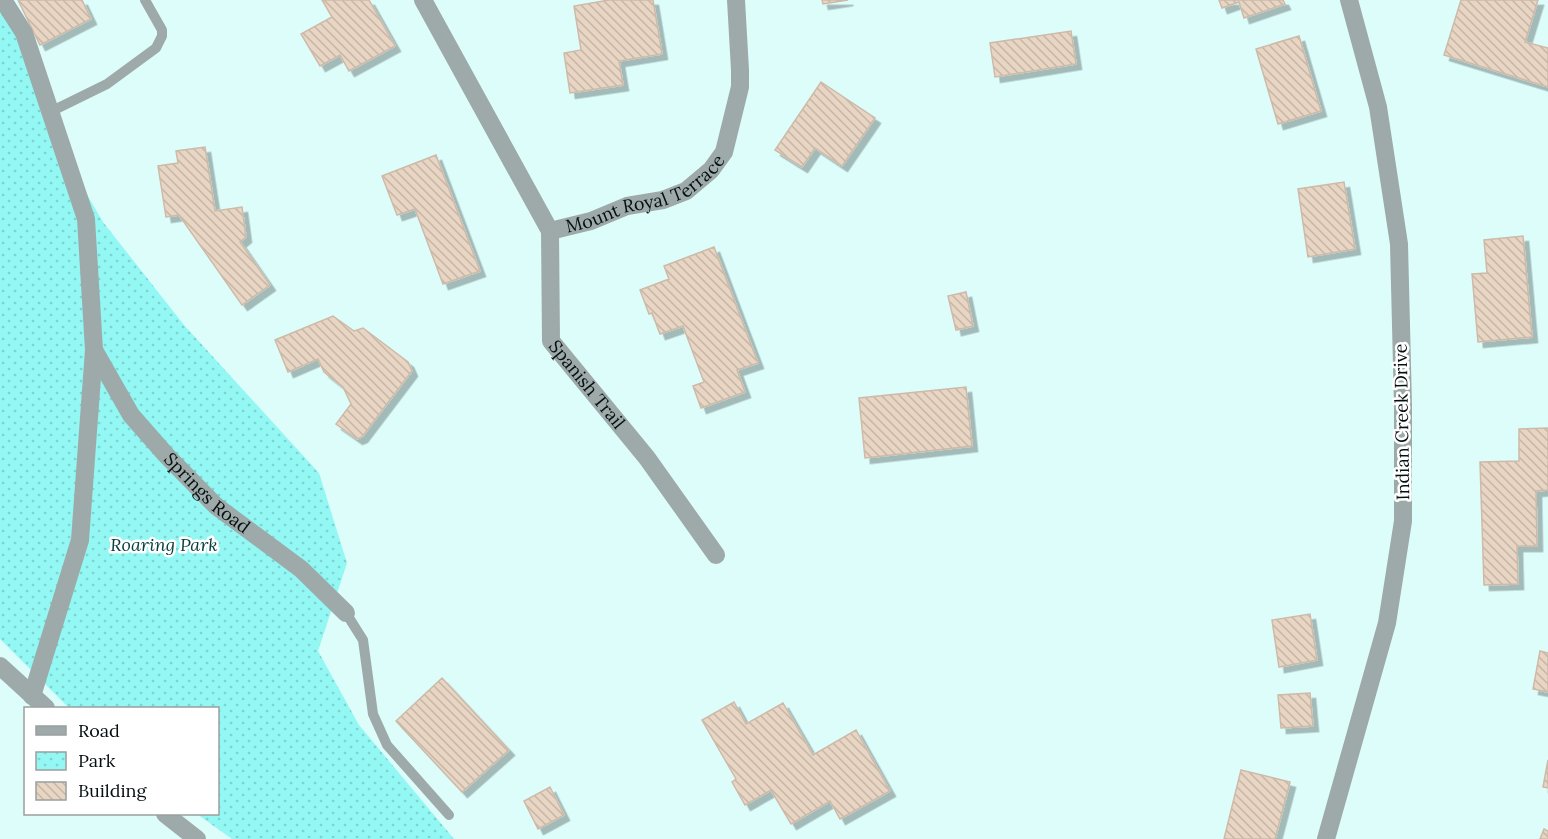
<svg xmlns="http://www.w3.org/2000/svg" width="1548" height="839" font-family="Lora,serif">
<style>
.park{fill:url(#park-dots)}
.building{fill:url(#building-back-hatch);stroke:#cebaa9;stroke-width:1.5;filter:url(#shadow)}
.lines{fill:none;stroke-linecap:round;stroke-linejoin:round}
.service{stroke:#9daaa9;stroke-width:10}
.minor{stroke:#9daaa9;stroke-width:18}
.tertiary{stroke:#9daaa9;stroke-width:18}
.labels{text-anchor:middle;stroke-width:5;stroke-linejoin:round;paint-order:stroke}
.street-label{font-size:18px;fill:#050f0f;stroke:#fff}
.park-label{font-size:18px;font-style:italic;fill:#08403f;stroke:#fff}
</style>
<defs>
<pattern id="park-dots" width="8" height="8" patternUnits="userSpaceOnUse" patternTransform="scale(1.5)"><rect width="8" height="8" fill="#93f7f3"/><path d="M2 2h.1M6 6h.1" fill="none" stroke="#7dd3cf" stroke-width="1.8" stroke-linecap="round"/></pattern>
<pattern id="building-back-hatch" width="6" height="6" patternUnits="userSpaceOnUse" patternTransform="scale(1.5)"><rect width="6" height="6" fill="#e9d5c3"/><path d="M-1 5l2 2M0 0l6 6M5-1l2 2" fill="none" stroke="#c6b6a6"/></pattern>
<filter id="shadow"><feDropShadow dx="5.5" dy="5.5" stdDeviation="0" flood-color="#0004"/></filter>
</defs>
<rect width="100%" height="100%" fill="#ddfdfb"/>
<path class="park" d="M0,0L82,186L103,222L184,325L319,473L347,563L318,651L359,725L454,839H232L197,814H218V708H69L0,639Z"/>
<path class="building" d="M18,0H82L91,19L40,45Z
M322,0H369L395,46L349,71L340,55L320,66L301,34L332,17Z
M609,0H653L662,54L619,61L623,85L570,93L564,53L581,50L574,6Z
M822,0H848L823,4Z
M1219,0H1283L1285,4L1244,18L1239,2L1222,8Z
M1461,0H1538L1525,42L1548,48V87L1444,55Z
M1071,31L1076,64L995,77L990,43Z
M1299,36L1321,111L1278,124L1256,49Z
M821,82L875,118L842,166L815,148L802,167L775,150Z
M205,147L215,211L242,207L246,237L240,242L270,285L242,305L179,215L166,217L158,166L178,163L176,151Z
M436,155L480,271L443,284L415,209L397,215L382,176Z
M1344,182L1355,249L1308,257L1298,189Z
M1523,236L1532,337L1478,342L1472,274L1487,273L1484,240Z
M714,247L758,363L737,370L745,392L701,408L693,386L704,382L683,326L660,334L652,313L649,314L640,290L669,279L664,266Z
M966,292L973,326L956,330L948,296Z
M333,316L354,331L363,328L408,362L412,371L362,437L357,439L336,424L351,404L343,387L324,372L318,359L288,372L275,340Z
M966,387L972,446L865,458L859,398Z
M1548,428V490L1536,491L1537,546H1517L1518,584L1484,585L1480,462L1519,461V429Z
M1310,614L1317,660L1279,667L1272,620Z
M1540,651L1548,653V692L1533,689Z
M442,678L509,750L462,792L396,721Z
M1310,693L1313,726L1281,728L1278,695Z
M734,702L746,724L783,703L813,755L856,730L890,791L840,819L830,801L791,824L771,790L745,805L732,782L736,779L702,720Z
M1548,760V788L1543,787Z
M1241,770L1290,782L1275,839H1224Z
M550,787L564,815L538,829L524,801Z
M1544,829L1548,831V839H1540Z"/>
<g class="lines">
<path class="service" d="M50,112L107,84L156,48L162,36V30L145,0
M346,613L363,640L373,714L387,745L449,815"/>
<g class="minor">
<path d="M3,0L24,33L86,219L94,350L80,540L32,696"/>
<path id="s1" d="M423,0L550,231L551,341L647,458L716,555"/>
<path id="s2" d="M550,231L591,221L627,206L663,200L686,191L711,170L724,152L740,87V70L736,0"/>
<path id="s3" d="M94,350L131,415L167,456L216,506L301,569L346,613"/>
<path d="M1326,839L1387,623L1403,521V406L1399,244L1378,107L1349,0"/>
</g>
<path class="tertiary" d="M0,666L46,708
M165,814L197,839"/>
</g>
<g class="labels">
<g class="street-label">
<text dy="6" stroke="none"><textPath href="#s2" startOffset="104">Mount Royal Terrace</textPath></text>
<text dy="6" stroke="none"><textPath href="#s1" startOffset="430">Spanish Trail</textPath></text>
<text transform="translate(1402 422) rotate(-91)" y="6">Indian Creek Drive</text>
<text dy="6" stroke="none"><textPath href="#s3" startOffset="184">Springs Road</textPath></text>
</g>
<g class="park-label">
<text x="164" y="551">Roaring Park</text>
</g>
</g>
<rect x="24" y="707" width="195" height="108" fill="#ffffff" stroke="#9b9f9f" stroke-width="1.5"/>
<rect x="36" y="726" width="30" height="9" fill="#9daaa9" stroke="#9b9f9f" stroke-width="1.5"/>
<text x="78" y="737" font-size="18" fill="#050f0f">Road</text>
<rect x="36" y="752" width="30" height="18" fill="url(#park-dots)" stroke="#9b9f9f" stroke-width="1.5"/>
<text x="78" y="767" font-size="18" fill="#050f0f">Park</text>
<rect x="36" y="782" width="30" height="18" fill="url(#building-back-hatch)" stroke="#9b9f9f" stroke-width="1.5"/>
<text x="78" y="797" font-size="18" fill="#050f0f">Building</text>
</svg>
